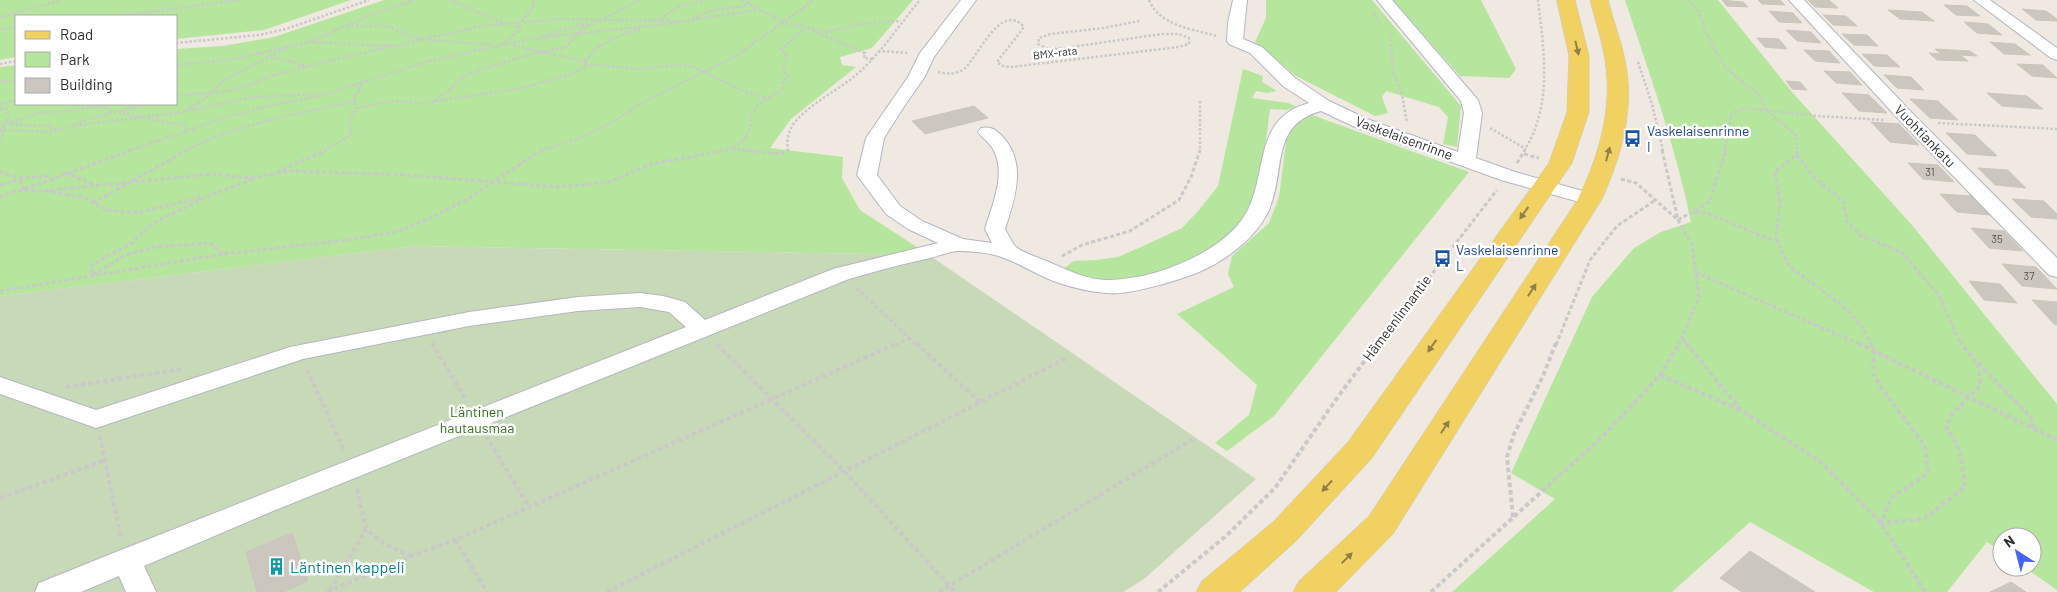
<svg xmlns="http://www.w3.org/2000/svg" width="2057" height="592" font-family="Barlow,sans-serif">
<style>
.green{fill:#b6e59e}
.cemetery{fill:#c8d9b8}
.building{fill:#cbc7bf;stroke:#cbc5ba}
.lines{fill:none;stroke-linecap:round;stroke-linejoin:round}
.minor-casing{stroke:#b4b7c1;stroke-width:2}
.major-casing{stroke:#c9c9c9;stroke-width:1}
.path-far2{stroke:#c9c9c9;stroke-width:2.5;stroke-dasharray:2.5 2;stroke-linecap:butt}
.path-far1{stroke:#c9c9c9;stroke-width:3;stroke-dasharray:4 2.5;stroke-linecap:butt}
.path{stroke:#c9c9c9;stroke-width:4;stroke-dasharray:4.5 3;stroke-linecap:butt}
.minor{fill:#fff;fill-rule:evenodd}
.major{fill:#f2d163;fill-rule:evenodd}
.oneway{fill:#908048}
.labels{text-anchor:middle;stroke-width:5;stroke-linejoin:round;paint-order:stroke}
.far-street-label{font-size:11px;fill:#2e2e2e;stroke:#fff}
.number-label{font-size:11px;fill:#555452}
.transit-label{font-size:14px;fill:#164399;stroke:#fff;text-anchor:start}
.street-label{font-size:14px;fill:#2e2e2e;stroke:#fff}
.park-label{font-size:14px;fill:#2c6e1b;stroke:#fff}
.near-culture-label{font-size:16px;fill:#0d838f;stroke:#fff;text-anchor:start}
</style>
<rect width="100%" height="100%" fill="#efe9e1"/>
<path class="green" d="M0,0H351L264,30L176,39V16H16V57L0,60Z
M384,0H913L872,48L840,57L842,65L856,67L791,119L770,148L843,157L842,178L860,210L929,255L415,246L0,296V67L16,65V104H176V49L223,46L274,37Z
M1266,0H1372L1461,106L1457,147L1443,144L1448,117L1439,107L1386,91L1382,97L1388,113L1375,116L1296,76L1255,42L1266,18Z
M1392,0H1481L1516,69L1509,78L1460,76Z
M1625,0H1718L1792,92L1911,224L2057,404V590L2024,567H2032V537H2002V552L1987,542L1947,592H1874L1750,522L1672,592H1452L1555,499L1511,473L1592,297L1634,248L1661,232L1691,222C1676,147 1649,73 1625,0Z
M1243,69L1263,76L1262,82L1277,91L1267,93L1256,91L1252,98L1288,103L1297,107L1286,110L1270,109C1266,138 1261,202 1244,224C1221,256 1157,280 1118,282C1100,283 1080,275 1063,269L1074,261L1096,260L1118,257L1141,247L1182,228L1199,210L1218,186Z
M1312,115L1469,172L1274,416L1227,451L1215,443L1249,415L1257,385L1177,314L1234,287L1228,274L1232,256L1269,223L1279,197L1287,135L1301,119Z"/>
<path class="cemetery" d="M415,246L929,255L1256,479L1144,579L1123,592H0V296Z"/>
<path class="building" d="M1722,0L1743,2L1748,7L1727,6Z
M1758,0H1780L1785,5L1762,4Z
M1808,0H1829L1838,8L1815,7Z
M1944,5L1967,6L1980,16L1956,15Z
M2022,9L2046,11L2057,19V21L2036,20Z
M1888,10L1922,12L1934,21L1900,19Z
M1769,11L1793,13L1802,23L1779,22Z
M1823,15L1846,16L1857,26L1833,25Z
M1964,22L1988,24L2002,35L1977,33Z
M1786,30L1811,32L1821,43L1797,41Z
M1842,34L1867,35L1878,46L1854,45Z
M1757,38L1779,39L1787,49L1765,47Z
M1990,42L2015,44L2030,55L2004,54Z
M1935,49L1970,51L1977,56L1960,55L1968,61L1937,60L1929,53L1942,54Z
M1804,50L1829,51L1840,63L1815,61Z
M1862,54L1887,55L1900,67L1874,66Z
M2017,64L2043,65L2057,78L2032,76Z
M1824,71L1850,72L1862,85L1836,83Z
M1884,75L1911,77L1924,90L1897,88Z
M1786,81L1800,82L1807,90L1792,89Z
M1842,93L1869,95L1887,113L1859,111Z
M1987,93L2027,96L2043,109L2002,106Z
M1910,99L1938,101L1958,120L1930,118Z
M974,106L988,118L925,134L912,121Z
M1871,122L1899,124L1919,145L1890,142Z
M1946,133L1975,135L1997,156L1967,154Z
M1908,163L1938,165L1954,182L1923,179Z
M1978,168L2008,170L2026,188L1995,185Z
M1940,194L1971,196L1990,215L1957,212Z
M2012,199L2044,201L2057,214V219L2031,217Z
M1971,228L2004,231L2023,251L1989,248Z
M2002,264L2036,267L2057,289L2022,286Z
M1969,281L2000,284L2017,303L1984,300Z
M2032,300L2057,302V325L2054,324Z
M292,533L308,581L283,592H257L246,552Z
M1750,551L1815,592H1742L1720,578Z
M2011,582L2026,592H1990Z"/>
<g class="lines">
<defs>
<path id="minor" d="M961,0H976L934,57L924,78L905,105L884,138L877,175L900,206L922,221L963,239L992,243L985,229C992,205 1007,174 993,149C990,143 982,138 978,132L981,128C990,126 995,129 1001,135C1028,162 1015,198 1005,229C1008,234 1011,241 1015,246C1020,252 1040,258 1049,262C1067,270 1089,281 1110,280C1152,279 1208,258 1237,226C1273,186 1246,120 1309,103L1283,86L1250,53L1229,44L1227,41L1228,23L1233,0H1247L1243,39L1262,47L1295,78L1329,101L1367,119L1458,152L1464,113L1461,101L1377,0H1392L1478,100L1482,113L1476,158L1515,172L1597,195L1600,199L1597,203L1590,205L1501,180L1355,127L1321,111C1268,125 1287,175 1267,214C1254,239 1225,261 1199,272C1179,280 1128,296 1107,293C1092,292 1074,288 1059,283C1040,277 1023,265 1004,258C992,253 972,251 959,251C950,251 939,256 930,258C902,264 876,271 849,279L273,511L144,566L156,592H126L119,576L81,592H35L39,583L116,552L686,327L669,312L640,307L578,311L469,326L303,359L96,428L0,394V377L96,410L290,347L469,312L578,297L640,293L663,296L685,302L705,320L833,269L938,243L908,229L886,214L857,175L866,138L908,77L920,53Z
M1789,0H1804L1916,117L2057,258V277L2049,275L1904,125Z
M1974,0H1990L2057,48V60L2051,58Z"/>
<path id="major" d="M1557,0H1575L1589,56V112L1572,163L1372,458L1297,540L1240,592H1196L1202,581L1273,522L1348,442L1549,163L1567,112L1569,56Z
M1590,0H1608C1613,20 1621,40 1625,60C1635,109 1622,154 1602,199L1393,534L1336,592H1293L1299,581L1369,516L1578,199C1599,155 1613,109 1605,60C1602,40 1595,20 1590,0Z"/>
</defs>
<use href="#minor" class="minor-casing"/>
<use href="#major" class="major-casing"/>
<path class="path-far2" d="M450,0L504,23
M742,0L785,23L827,32L859,24L901,21
M1149,0C1160,26 1192,29 1217,36
M1688,0L1699,12L1705,30L1725,68L1759,95L1766,110L1796,135L1797,151
M1373,14L1381,24
M117,16L240,0
M0,17L62,0
M605,18L640,0
M659,19L680,6L705,0
M688,21L709,11L749,5
M347,26H386L413,37L424,39
M0,29L16,27
M640,29C618,36 595,42 585,64L639,69L680,65L693,67L746,92L768,99
M813,31L865,53L864,58L872,59
M1390,35L1393,71L1402,95L1407,123
M542,36L587,24
M430,40L493,45
M312,42L393,46
M176,43L259,35L286,29L369,0
M502,44L521,29L517,26L534,6L533,0
M878,51L909,53
M271,58L292,61L306,67
M1638,62L1652,104L1663,151
M0,64L16,61
M176,65L234,59L309,42L371,15L414,0
M938,72C947,74 956,75 964,69C977,59 1001,0 1024,27L997,62L1003,66L1011,67L1179,47L1189,44V38L1179,34H1162L1057,49L1046,48L1038,44L1039,38L1050,34L1103,28L1140,21
M0,82L16,80
M176,96L235,90L271,76L323,62L481,26L558,19L679,21
M434,101L453,87L457,81L474,72L524,56L566,47L582,29L596,22
M1200,101V151
M0,104L16,100
M98,104L110,111L142,117
M356,108L394,101L423,103L522,88L571,74L585,67L584,61L511,45
M0,109H6L10,115L3,125
M191,110L253,97L316,94
M120,111L149,104
M148,119L183,125L187,130
M1938,123L2057,129
M11,124L49,126L57,131
M75,125L90,118L112,113
M1490,128L1526,149
M0,130L50,132L72,126L183,112L204,99L226,79L287,48
M0,140L5,130L2,125L38,113L69,111L112,104
M733,149L754,151
M128,151L221,119L263,107L323,95L429,61L530,39L665,24L757,10
M185,151C232,125 302,113 355,101
M324,151L351,135L350,120L356,108L354,96L360,90L361,83
M540,151L583,137L613,122L645,101L736,56L814,0
M721,151C740,148 754,134 750,114L759,104L782,90L783,83L788,77L783,68L787,57L781,49L806,28
M788,151C787,142 787,133 794,123C810,104 836,91 855,76C880,55 899,25 920,0
M1524,151C1553,105 1544,51 1538,0
M1725,151L1732,113L1745,108L1818,116L1884,120"/>
<path class="path-far1" d="M742,150L780,154L789,150
M1662,150L1678,220L1692,245L1699,297L1679,345
M1524,154L1539,158
M1797,155L1812,175L1843,201L1847,222L1860,235L1901,252L1939,295L1961,345
M1517,163L1525,150
M0,172L20,178L51,176
M277,172L326,150
M65,173L93,184
M1621,179L1636,183L1678,220L1709,202L1726,150
M21,180L24,190
M0,185L21,179
M25,189L132,150
M46,191L85,198L107,210L137,213L202,197
M0,197L18,190L43,191L212,174L251,178L290,171L408,175L559,187L609,182L651,164L728,150
M93,203L187,150
M1695,212L1707,213L1769,239H1776L1780,201L1775,171L1797,155V150
M1776,239L1789,266L1843,306L1863,328L1871,345
M223,254L210,243L155,247L126,255L92,275V265L133,242L153,223L211,195L254,179
M1062,256L1082,245L1130,231L1179,200L1191,177L1200,150
M1695,272L1861,345
M856,288L917,345
M0,291L223,254L347,240L399,231L433,217L474,195L538,152L544,150
M1683,339L1688,345
M895,345L910,338
M1377,345L1497,190
M1556,345L1590,260L1617,226L1654,201"/>
<path class="path" d="M432,343L467,402
M916,343L980,402
M1686,343L1741,410L1822,463L1881,523L1925,592
M1858,343L2057,440
M1871,343L1874,350L1873,373L1880,386L1925,446L1928,473L1891,498L1881,523L1924,519L1965,487L1960,451L1946,426L1953,413L1980,386L1978,363L1960,343
M717,344L844,471L955,592
M1978,363L2031,417L2034,430
M307,370L344,450
M1660,375L1740,410
M66,387L183,369
M100,436L121,538
M486,436L529,507
M357,489L366,529L384,544L411,556
M0,498L106,460
M1513,517L1507,457L1514,434L1543,376L1556,343
M455,540L487,592
M330,590L366,529
M327,592L411,556L455,540L898,343
M607,592L1067,358
M939,592L1193,439
M1158,592L1226,536L1275,488L1337,398L1378,343
M1431,592L1604,435L1660,375L1680,343"/>
<use href="#minor" class="minor"/>
<use href="#major" class="major"/>
</g>
<defs><path id="oneway-solid" d="M-6-.8H1V-3.2L6.5 0L1 3.2V.8H-6Z" transform="scale(1.25)"/></defs>
<g class="oneway">
<use href="#oneway-solid" transform="translate(1577 48) rotate(77)"/>
<use href="#oneway-solid" transform="translate(1608 154) rotate(-75)"/>
<use href="#oneway-solid" transform="translate(1524 213) rotate(125)"/>
<use href="#oneway-solid" transform="translate(1532 290) rotate(-57)"/>
<use href="#oneway-solid" transform="translate(1432 346) rotate(125)"/>
<use href="#oneway-solid" transform="translate(1445 427) rotate(-57)"/>
<use href="#oneway-solid" transform="translate(1327 486) rotate(133)"/>
<use href="#oneway-solid" transform="translate(1347 558) rotate(-44)"/>
</g>
<defs>
<symbol id="bus-bare" viewBox="-9 -9 18 18"><path d="M-5-6H5V4H4V6H2V4H-2V6H-4V4H-5ZM-3.5-4V0h7V-4ZM-3.5 1.2v1.5H-2V1.2ZM2 1.2v1.5H3.5V1.2Z" fill="#1a4fb4" stroke="#fff" stroke-width="2.5" paint-order="stroke"/></symbol>
<symbol id="building-bare" viewBox="-9 -9 18 18"><path d="M-4-6H4V6H1V3H-1V6H-4ZM-2.5-4.3h1.7v1.8h-1.7ZM.8-4.3h1.7v1.8H.8ZM-2.5-1h1.7V.8h-1.7ZM.8-1h1.7V.8H.8Z" fill="#0f9aa8" stroke="#fff" stroke-width="2.5" paint-order="stroke"/></symbol>
</defs>
<g fill-rule="evenodd">
<use href="#bus-bare" x="1620" y="126" width="25" height="25"/>
<use href="#bus-bare" x="1430" y="246" width="25" height="25"/>
<use href="#building-bare" x="264" y="554" width="25" height="25"/>
</g>
<g class="labels">
<g class="far-street-label">
<text transform="translate(1055 53) rotate(-7)" y="4">BMX-rata</text>
</g>
<g class="number-label">
<text x="1930" y="176">31</text>
<text x="1997" y="243">35</text>
<text x="2029" y="280">37</text>
</g>
<g class="transit-label">
<text x="1647" y="136">Vaskelaisenrinne<tspan x="1647" dy="16">I</tspan></text>
<text x="1456" y="255">Vaskelaisenrinne<tspan x="1456" dy="16">L</tspan></text>
</g>
<g class="street-label">
<text transform="translate(1925 136) rotate(46)" y="5">Vuohtiankatu</text>
<text transform="translate(1404 138) rotate(20)" y="5">Vaskelaisenrinne</text>
<text transform="translate(1397 318) rotate(-53)" y="5">Hämeenlinnantie</text>
</g>
<g class="park-label">
<text x="477" y="417">Läntinen<tspan x="477" dy="16">hautausmaa</tspan></text>
</g>
<g class="near-culture-label">
<text x="290" y="573">Läntinen kappeli</text>
</g>
</g>
<rect x="15" y="15" width="162" height="90" fill="#ffffff" stroke="#ababab"/>
<rect x="25" y="31" width="25" height="8" fill="#f2d163" stroke="#ababab"/>
<text x="60" y="40" font-size="15" fill="#2e2e2e">Road</text>
<rect x="25" y="52" width="25" height="15" fill="#b6e59e" stroke="#ababab"/>
<text x="60" y="65" font-size="15" fill="#2e2e2e">Park</text>
<rect x="25" y="78" width="25" height="15" fill="#cbc7bf" stroke="#ababab"/>
<text x="60" y="90" font-size="15" fill="#2e2e2e">Building</text>
<g transform="translate(2017 552) rotate(324)"><circle r="24" fill="#ffffff" stroke="#ababab"/>
<path d="M0-4L9 19L0 12L-9 19Z" fill="#4264fb"/>
<text y="-8" font-size="14" font-weight="bold" text-anchor="middle" fill="#2e2e2e">N</text>
</g>
</svg>
